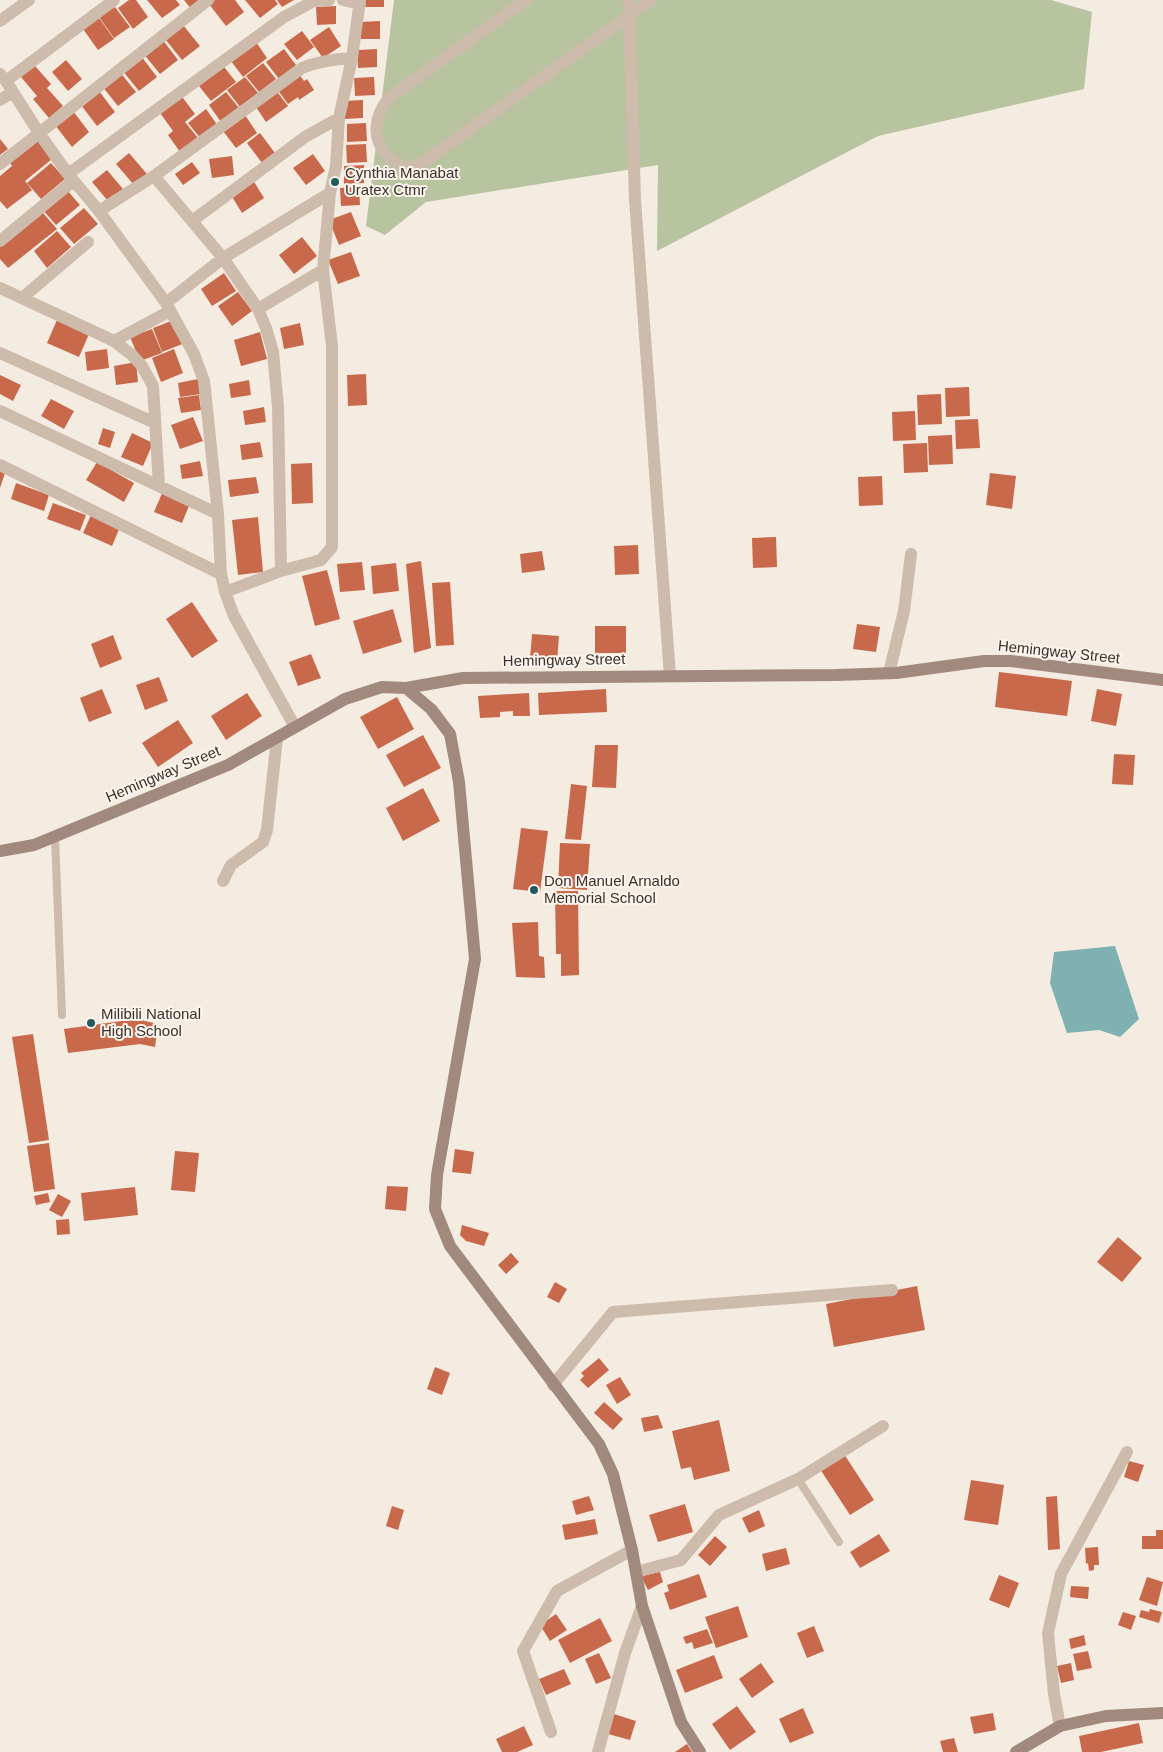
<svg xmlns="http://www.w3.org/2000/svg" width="1163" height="1752" font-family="Helvetica,sans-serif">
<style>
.green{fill:#b8c4a0}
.water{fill:#7fb0b2}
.building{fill:#c8694b}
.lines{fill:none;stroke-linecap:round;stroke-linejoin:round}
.lane{stroke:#cdbbac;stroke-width:8}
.street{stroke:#cdbbac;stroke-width:12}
.secondary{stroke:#a18a7d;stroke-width:12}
.poi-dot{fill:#1f5a5e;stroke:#fbf5ee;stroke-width:2}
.labels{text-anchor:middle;stroke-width:4;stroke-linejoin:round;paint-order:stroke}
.poi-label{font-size:15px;fill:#3b302b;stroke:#fbf5ee;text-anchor:start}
.street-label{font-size:15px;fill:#3b302b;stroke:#fbf5ee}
</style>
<rect width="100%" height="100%" fill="#f4ebe1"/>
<path class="green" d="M394,0H1051L1092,12L1084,89L878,136L657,251L658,165L426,202L385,235L366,226Z"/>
<path class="water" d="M1115,946L1139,1019L1120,1037L1099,1030L1067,1033L1050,983L1054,952Z"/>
<path class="building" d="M129,0H136L148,17L133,29L118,8Z
M147,0H176L180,5L162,18Z
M184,0H204L192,10Z
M215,0H235L244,12L226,26L209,4Z
M245,0H275L278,4L260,18Z
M277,0H294L282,7Z
M364,0H384V7H365Z
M336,6V24L317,25L316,7Z
M115,7L130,27L114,38L99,17Z
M99,18L114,39L98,50L83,29Z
M380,21V39H361L360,22Z
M183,25L200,46L182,60L165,39Z
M329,27L341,46L323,58L310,40Z
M302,31L314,47L297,60L284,44Z
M162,39L178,60L160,74L143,53Z
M256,42L267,58L243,77L231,61Z
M284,49L296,65L279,79L266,62Z
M377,49V67L358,68L357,50Z
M141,56L157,77L139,91L122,70Z
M66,60L82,79L68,91L52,72Z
M263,63L276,79L259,92L246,76Z
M35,66L51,84L47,88L63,106L49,118L33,99L37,96L21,77Z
M224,67L236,82L211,101L199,86Z
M119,71L136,92L118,106L101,85Z
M299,74L304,81L307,79L314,90L299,100L298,97L288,104L277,89Z
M245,77L258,93L240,107L227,90Z
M374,77L375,95L355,96L354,78Z
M275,89L288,106L266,122L254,104Z
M99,91L115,112L97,126L81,105Z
M226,92L239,108L221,122L209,105Z
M180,94L195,114L185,122L198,138L180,152L168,135L173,131L158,110Z
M363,100V118L344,119L343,101Z
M206,109L218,126L201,139L188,123Z
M73,111L89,132L72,147L55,125Z
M245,115L257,133L236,148L223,131Z
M366,123L367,141L347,142V124Z
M260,133L275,153L262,163L247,143Z
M38,138L52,159L25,181L32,190L7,209L0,201V176L12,166L9,161Z
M0,139L8,149L0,155Z
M366,144L367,162L347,163L346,145Z
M129,153L147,174L134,185L116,164Z
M313,154L325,171L306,185L293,168Z
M232,156L234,175L212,178L209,159Z
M192,162L200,173L183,185L175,174Z
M51,163L65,179L41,199L27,183Z
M364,165V183L344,184V166Z
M107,170L123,189L108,201L92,182Z
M253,180L264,198L242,213L231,195Z
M359,187L360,205L341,206L340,188Z
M66,189L80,205L56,225L42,209Z
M84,208L98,224L74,244L60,228Z
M351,212L361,236L339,245L329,220Z
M43,213L57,229L8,268L0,259V247Z
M57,231L71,247L47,268L34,251Z
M302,237L317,256L294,274L279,255Z
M351,252L360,276L338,284L328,260Z
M224,273L236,291L212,306L201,289Z
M238,292L252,311L232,326L218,306Z
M57,320L89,334L79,357L47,343Z
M174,320L185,343L162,352L153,328Z
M300,323L304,345L284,349L280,328Z
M152,329L162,353L140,361L130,337Z
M260,332L267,359L241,366L234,340Z
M107,349L109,368L87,371L85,352Z
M174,349L183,373L161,382L152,358Z
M136,362L138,382L116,385L114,366Z
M366,374L367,405L348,406L347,375Z
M0,375L21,385L13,401L0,394Z
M198,379L201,394L180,397L178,383Z
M249,380L251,395L231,398L229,384Z
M969,387L970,416L946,417L945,388Z
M941,394L942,424L918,425L917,395Z
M199,395L201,410L181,413L178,398Z
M51,399L74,411L64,429L41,416Z
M264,407L266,422L245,425L243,411Z
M915,411L916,440L893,441L892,412Z
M193,417L203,441L180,449L171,425Z
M978,419L980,448L956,449L955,420Z
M103,428L115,432L110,448L98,444Z
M132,433L153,443L143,466L121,457Z
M952,435L953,464L929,465L928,436Z
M260,442L263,457L242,460L240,445Z
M927,443L928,472L904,473L903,444Z
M200,461L203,476L182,479L180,465Z
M97,462L134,483L124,502L86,480Z
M312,463L313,503L292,504L291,464Z
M0,471L5,473L0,488Z
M990,473L1016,476L1012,509L986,505Z
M882,476L883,505L859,506L858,477Z
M256,477L259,493L230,497L228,480Z
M16,483L49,495L44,511L11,499Z
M163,491L191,501L182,523L154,512Z
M53,503L86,515L80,531L47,519Z
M91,515L120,527L112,546L83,533Z
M258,517L263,572L238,575L232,520Z
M776,537L777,567L753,568L752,538Z
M638,545L639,574L615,575L614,546Z
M542,551L545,570L522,573L520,554Z
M421,561L431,648L414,653L406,564Z
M362,562L365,590L340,592L337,564Z
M396,563L399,591L373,594L371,566Z
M327,570L340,619L315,626L302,576Z
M450,582L454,645L436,646L432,583Z
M192,602L218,641L192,658L166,619Z
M393,609L402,642L363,654L353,621Z
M857,624L880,627L876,652L853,649Z
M595,626H626V653H595Z
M532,634L559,636L557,661L530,659Z
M113,635L122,659L100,668L91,644Z
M311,654L321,678L298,686L289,662Z
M999,672L1072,681L1067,716L995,707Z
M159,677L168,701L145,710L136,685Z
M102,689L112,713L89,722L80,698Z
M606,689L607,712L539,715L538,693Z
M1097,689L1122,694L1116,726L1091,721Z
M247,693L262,716L226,740L211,716Z
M529,693L530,716H513V711L500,712V717L480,718L478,696Z
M397,697L414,729L378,749L360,717Z
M178,720L193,743L158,767L142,743Z
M423,735L441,768L404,787L386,755Z
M595,745H618L616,788L592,787Z
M1114,754L1135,755L1133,785L1112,784Z
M571,784L587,786L581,840L565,839Z
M423,788L440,821L403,841L386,808Z
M521,828L548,831L540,892L513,889Z
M560,843L590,844L587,890L558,888Z
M555,891H578L579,975L561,976V954H556Z
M538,922L539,956L544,957L545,978L516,977L512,923Z
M136,1019L158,1024L155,1047L140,1044L68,1053L64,1029Z
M33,1034L49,1140L29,1143L12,1037Z
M49,1143L55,1189L34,1192L27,1146Z
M455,1149L474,1152L471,1174L452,1172Z
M175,1151L199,1153L195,1192L171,1190Z
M387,1186L408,1187L406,1211L385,1209Z
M135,1187L138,1215L84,1221L81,1193Z
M48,1193L50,1202L36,1205L34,1196Z
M58,1194L71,1201L62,1217L49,1210Z
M69,1219L70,1234L57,1235L56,1220Z
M462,1225L489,1233L484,1246L466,1241L460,1235Z
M1118,1237L1142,1258L1122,1282L1097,1262Z
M511,1253L519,1262L506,1274L498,1265Z
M555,1282L567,1289L559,1303L547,1297Z
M917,1286L925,1330L834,1347L826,1304Z
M599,1358L609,1370L588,1388L580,1380L584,1376L581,1373Z
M435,1367L450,1373L442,1395L427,1389Z
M620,1377L631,1395L617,1404L606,1385Z
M604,1402L623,1419L613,1430L594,1413Z
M658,1415L663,1428L644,1432L641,1418Z
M719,1420L730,1471L694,1480L691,1467L681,1469L672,1431Z
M844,1454L874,1500L850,1515L820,1469Z
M1129,1461L1144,1465L1138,1482L1124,1477Z
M971,1480L1004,1485L998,1525L964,1520Z
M589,1496L594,1510L576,1515L572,1501Z
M1057,1496L1060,1549L1048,1550L1046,1497Z
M685,1504L693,1532L658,1542L649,1515Z
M392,1506L404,1510L398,1530L386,1526Z
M759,1510L765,1526L749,1533L742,1518Z
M595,1519L598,1534L565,1540L562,1525Z
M1156,1530H1163V1549H1142V1536H1156Z
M879,1534L890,1551L860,1568L850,1552Z
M715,1536L727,1547L710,1566L698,1555Z
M1098,1547L1099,1565H1094V1570L1089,1571L1088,1563L1086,1564L1085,1548Z
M786,1548L790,1564L766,1571L762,1554Z
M660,1572L663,1582L648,1590L641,1576Z
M699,1574L707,1597L670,1610L664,1593L669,1591L667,1585Z
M999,1575L1019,1583L1009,1608L989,1600Z
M1147,1577L1163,1582L1157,1606L1139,1600Z
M1071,1586L1089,1587L1088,1599L1070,1597Z
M738,1606L748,1637L716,1648L705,1617Z
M1150,1609L1162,1612L1159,1623L1139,1617L1141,1610L1149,1612Z
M1123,1612L1136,1616L1131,1630L1118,1625Z
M556,1614L567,1630L550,1641L540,1625Z
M600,1618L612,1641L570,1663L558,1640Z
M814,1626L824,1651L807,1658L797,1633Z
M707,1629L713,1643L694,1649L692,1642L686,1644L683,1637Z
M1084,1635L1086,1645L1071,1649L1069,1639Z
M1088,1651L1092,1668L1077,1671L1073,1654Z
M599,1653L611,1678L596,1684L585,1659Z
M714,1655L723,1678L685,1693L676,1670Z
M761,1663L774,1682L752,1698L739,1679Z
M1071,1663L1074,1680L1061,1683L1057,1666Z
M564,1669L571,1684L546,1695L539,1679Z
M737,1706L756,1732L730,1750L712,1724Z
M803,1708L814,1733L790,1743L779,1719Z
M993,1713L996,1730L974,1734L970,1717Z
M614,1714L636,1721L630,1740L608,1734Z
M1139,1723L1143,1743L1101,1752H1082L1079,1736Z
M524,1726L533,1745L517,1752H502L496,1739Z
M954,1738L958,1752H943L940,1741Z
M687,1744L692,1752H675Z"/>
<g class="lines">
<path class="lane" d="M55,837L62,1015
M798,1479L839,1542"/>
<path class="street" d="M343,0L360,4
M526,0L389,98C367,125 375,157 408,168L421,164L651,0
M629,0L635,200L670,676
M0,21L29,0
M0,74L6,81L39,133L68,174L99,211L166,303L194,354L204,381L218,514L221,574L225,592L234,616L295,727
M6,81L114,0
M0,100L13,92
M0,164L208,0
M68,174L284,17L314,1L329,0
M154,176L223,258L258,309L266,328L273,352L278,407L281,571
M99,211L154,176L302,68C319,61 334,59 352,58
M192,221L305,137L339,118
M0,241L73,181
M0,288L114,341L132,355L142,366L153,386L159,486
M22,298L88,242
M166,303L223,258L330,193L336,166L339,118L352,58L360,0
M258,309L323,270
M114,341L170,311
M0,353L155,423
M0,411L218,514
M0,465L221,574
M225,592L281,571L321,560L332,547V346L323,270L330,193
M889,673L904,611L911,554
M223,881L231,865L263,842L267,830L277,738
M553,1385L613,1312L892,1290
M636,1572L681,1560L719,1515L798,1479L883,1426
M1060,1726L1054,1694L1048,1633L1061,1574L1127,1452
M551,1732L523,1651L557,1591L632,1550
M598,1752L625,1653L642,1606"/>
<path class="secondary" d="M406,688L431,709L450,734L459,782L475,959L437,1175L435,1209L450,1246L599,1444L613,1474L632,1550L642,1606L681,1722L700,1752
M0,851L34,845L228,765L345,699L382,687L406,688L463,678L836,675L896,673L984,661H1011L1163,680
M1016,1752L1060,1726L1106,1716L1163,1713"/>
</g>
<g class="poi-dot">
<circle cx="335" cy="182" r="5"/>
<circle cx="534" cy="890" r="5"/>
<circle cx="91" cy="1023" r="5"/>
</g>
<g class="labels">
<g class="poi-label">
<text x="345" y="178">Cynthia Manabat<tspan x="345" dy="17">Uratex Ctmr</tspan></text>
<text x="544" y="886">Don Manuel Arnaldo<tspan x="544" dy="17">Memorial School</tspan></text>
<text x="101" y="1019">Milibili National<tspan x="101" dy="17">High School</tspan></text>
</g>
<g class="street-label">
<text transform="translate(1059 652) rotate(6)" y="5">Hemingway Street</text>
<text transform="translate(564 660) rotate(-1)" y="5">Hemingway Street</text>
<text transform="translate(163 774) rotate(-23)" y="5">Hemingway Street</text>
</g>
</g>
</svg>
